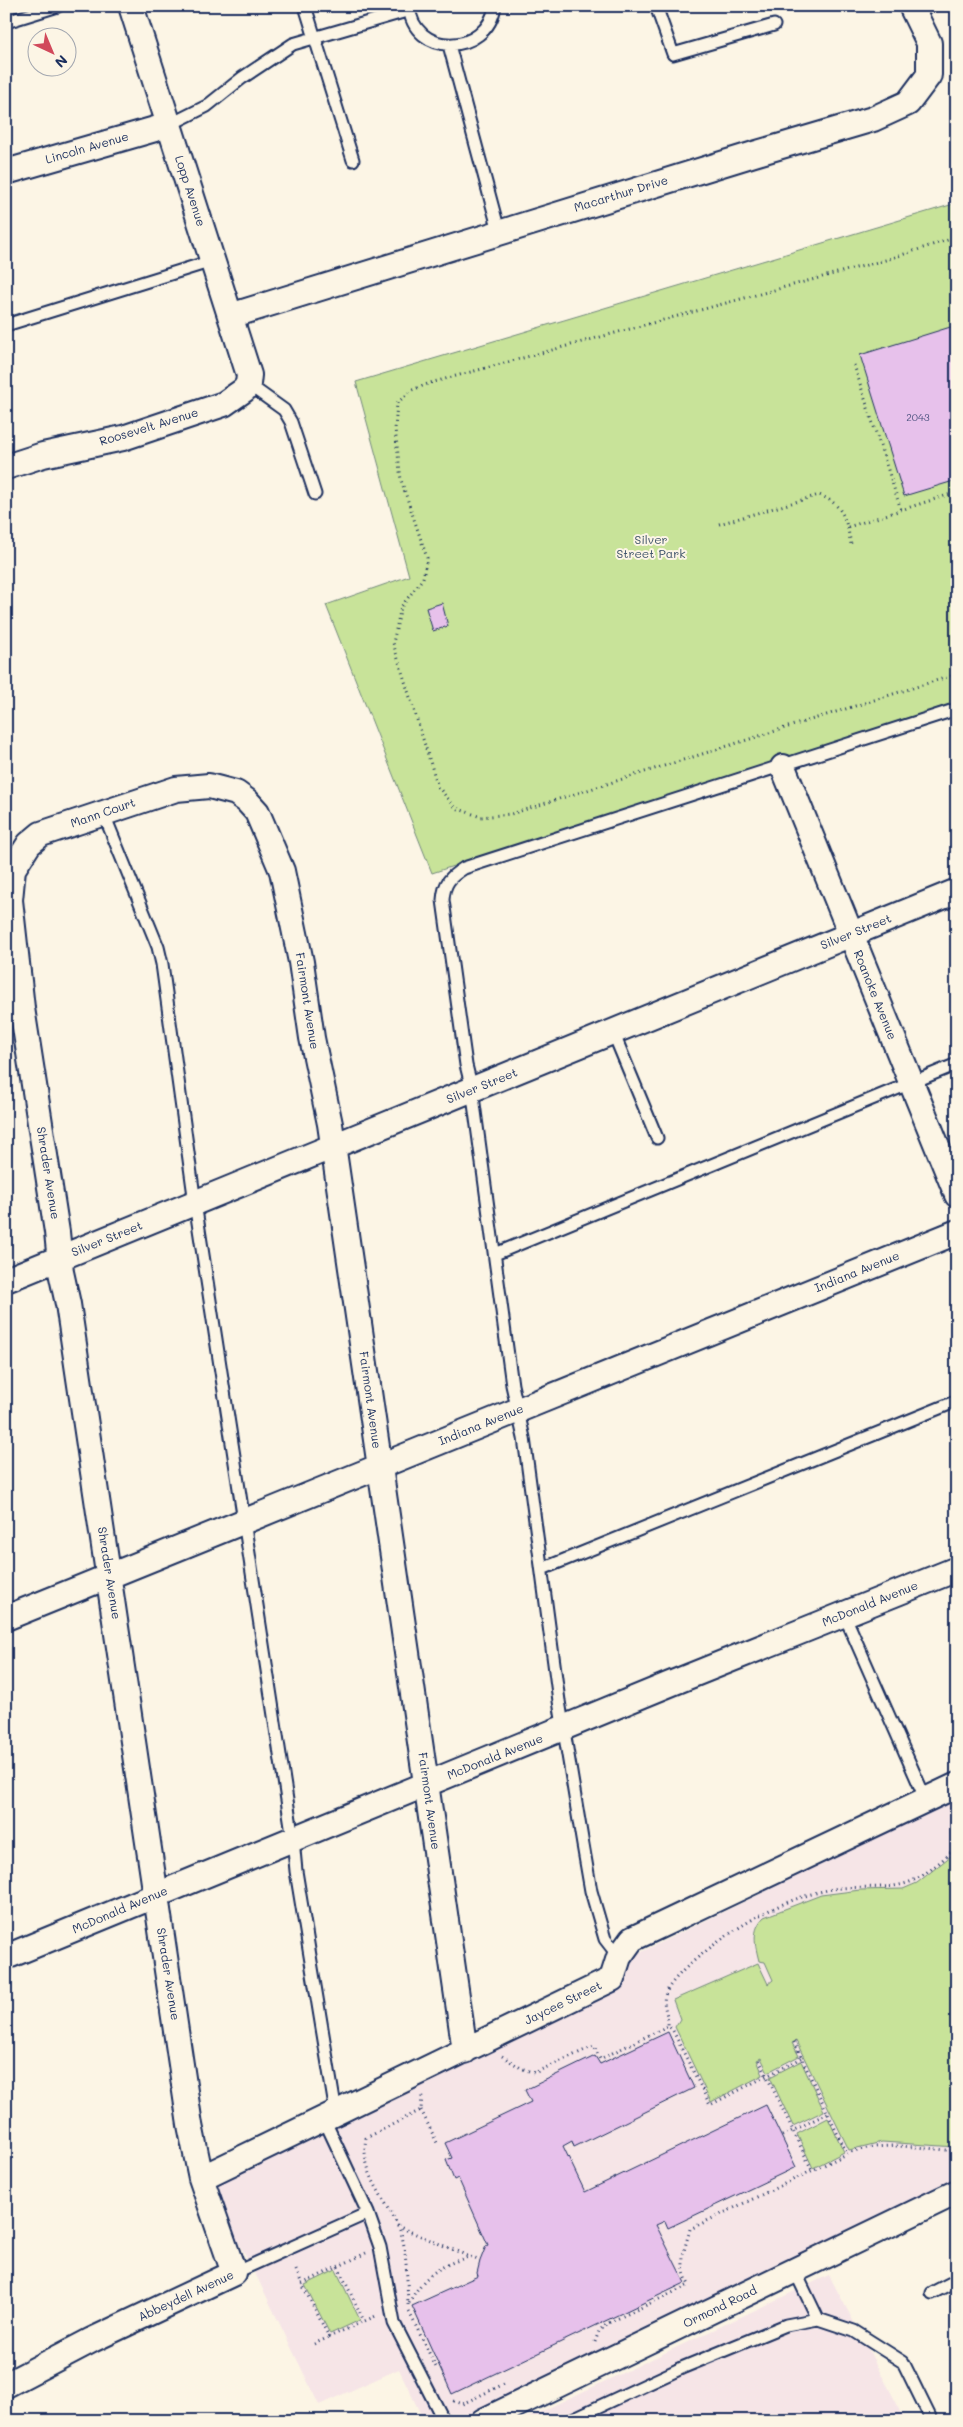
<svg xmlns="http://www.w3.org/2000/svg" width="963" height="2427" font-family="Mali,sans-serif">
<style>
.built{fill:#f6e5e7}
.green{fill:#c8e399;stroke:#72897c}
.building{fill:#e7c1eb;stroke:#1b2f5e}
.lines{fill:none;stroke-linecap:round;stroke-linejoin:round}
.lane-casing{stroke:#1b2f5e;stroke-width:15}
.street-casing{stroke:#1b2f5e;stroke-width:28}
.path{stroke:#1b2f5e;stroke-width:3;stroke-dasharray:1 4;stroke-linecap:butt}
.lane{stroke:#fcf5e5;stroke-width:11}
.street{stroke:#fcf5e5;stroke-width:24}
.labels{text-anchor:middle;stroke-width:4;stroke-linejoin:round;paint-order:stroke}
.number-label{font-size:10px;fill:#4e5481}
.street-label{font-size:12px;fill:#1b2f5e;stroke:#fcf5e5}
.park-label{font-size:12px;fill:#3e536a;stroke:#fcf5e5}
</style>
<rect width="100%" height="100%" fill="#fcf5e5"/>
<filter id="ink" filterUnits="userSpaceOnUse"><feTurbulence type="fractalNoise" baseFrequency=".02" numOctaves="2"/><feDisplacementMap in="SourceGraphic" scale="10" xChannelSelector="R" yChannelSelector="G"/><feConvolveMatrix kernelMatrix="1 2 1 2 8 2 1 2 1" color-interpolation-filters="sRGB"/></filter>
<g filter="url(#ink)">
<path class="built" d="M957,1798V2182L683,2317L464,2421H424L399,2369L319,2405L258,2279L198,2168Z
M829,2275L906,2421H521Z"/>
<path class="green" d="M957,203V702L432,873L326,605L409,576L356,382Z
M957,1851V2147L882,2142L849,2150L796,2041L792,2043L799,2056L768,2072L761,2058L757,2060L763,2075L711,2102L675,2027L680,2019L673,2000L758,1963L768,1984L773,1980L765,1962L759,1961C755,1945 751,1930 764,1917L821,1895L860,1890L903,1889L917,1883Z
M801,2061L824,2111L793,2126L770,2077Z
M828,2118L844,2152L813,2168L797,2134Z
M336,2270L360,2320L330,2334L305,2285Z"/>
<path class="building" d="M957,325V480L904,496L860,355Z
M442,603L448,626L433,631L426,608Z
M668,2032L694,2088L574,2147L572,2141L563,2146L585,2192L766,2105L796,2167L668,2228L665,2221L656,2225L685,2283L452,2394L412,2306L478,2276L477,2273L480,2261L486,2246L488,2245L458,2178L454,2180L446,2160L452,2158L445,2143L531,2102L525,2090L595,2056L600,2064Z"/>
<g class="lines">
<defs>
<path id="lane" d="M305,6L353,160
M409,6C413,57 487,57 495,6
M656,6L673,54L774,25
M6,22L58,6
M449,45L499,231
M169,125L207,106L242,78L293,44L410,10
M6,325L212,261
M248,384L284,410L291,422L315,494
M103,812L158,947L162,964L195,1203L293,1839L296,1871L336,2113
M613,1032L657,1138
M495,1254L957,1064
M542,1569L957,1401
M844,1614L926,1800
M619,1957L605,1939L591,1891L583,1845L559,1701L524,1438L512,1385L472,1089L466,1065L443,900C444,883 450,877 464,868L957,709
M324,2119L368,2213L380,2247L394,2323L444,2421
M795,2271L818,2319
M234,2273L368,2213
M932,2293L957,2280
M568,2421L684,2367L786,2325L818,2319L854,2331L903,2362L932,2421"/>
<path id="street" d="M6,172L169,125
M230,316L754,154L873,119L908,103L929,75V43L911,6
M6,467L43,455L123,438L224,404L244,390L248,384L249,375L131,6
M783,767L957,1195
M6,1280L957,891
M6,1618L957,1232
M6,1957L670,1684L957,1569
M201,2178L612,1979L619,1957L632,1939L957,1785
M6,2385L92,2340L234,2273L201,2178L190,2125L68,1304L61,1272L57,1232L22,1008L10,900L13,869L29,844L41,834L176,789L209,786L236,793L247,801L257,812L282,871L301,962L312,1038L330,1124L465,2051
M483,2421L957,2192"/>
</defs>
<use href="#lane" class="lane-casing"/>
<use href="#street" class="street-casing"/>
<path class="path" d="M957,237L889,259L430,383L412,390L397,403L395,429L401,480L427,558L423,578L401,607L393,643L438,787L456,808L481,817L511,814L957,674
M854,365L901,510
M719,524L819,495C844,504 846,521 851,544
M848,527L957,492
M794,2042L847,2154
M502,2056L521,2068L534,2073L594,2046L600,2059L668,2026
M802,2058L710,2105L672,2029L668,2026C669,2016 662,2006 665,1996C670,1973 733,1930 755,1918C779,1904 806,1894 833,1889C858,1885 890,1891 912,1881C929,1873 944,1859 957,1846
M759,2060L812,2170
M421,2110L438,2145
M782,2136L828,2113
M397,2226L480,2261
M366,2253L302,2284L329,2337L378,2315
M338,2267L364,2321
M296,2270L302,2284
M409,2303C423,2276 440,2265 469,2257
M408,2305C407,2285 407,2252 401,2233C389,2202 359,2173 366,2138L421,2110L422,2094
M409,2312L436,2367
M595,2342L599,2331L606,2324L689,2285C678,2262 684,2252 690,2229L851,2152C885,2141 921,2148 957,2151
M314,2344L329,2337
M453,2401L462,2404L504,2384"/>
<use href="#lane" class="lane"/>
<use href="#street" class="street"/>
</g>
</g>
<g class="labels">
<g class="number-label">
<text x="918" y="421">2043</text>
</g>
<g class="street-label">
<text transform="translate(87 148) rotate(-16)" y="4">Lincoln Avenue</text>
<text transform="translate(190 191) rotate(72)" y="4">Lopp Avenue</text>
<text transform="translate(621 194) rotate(-17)" y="4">Macarthur Drive</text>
<text transform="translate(149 427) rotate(-17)" y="4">Roosevelt Avenue</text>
<text transform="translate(103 813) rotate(-19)" y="4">Mann Court</text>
<text transform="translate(856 932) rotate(-22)" y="4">Silver Street</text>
<text transform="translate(875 995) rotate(68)" y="4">Roanoke Avenue</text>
<text transform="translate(307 1001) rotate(81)" y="4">Fairmont Avenue</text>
<text transform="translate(482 1086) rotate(-22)" y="4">Silver Street</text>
<text transform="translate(48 1173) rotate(81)" y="4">Shrader Avenue</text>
<text transform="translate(107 1239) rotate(-22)" y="4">Silver Street</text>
<text transform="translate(857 1272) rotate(-22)" y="4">Indiana Avenue</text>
<text transform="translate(370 1400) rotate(82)" y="4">Fairmont Avenue</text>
<text transform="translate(481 1425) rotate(-22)" y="4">Indiana Avenue</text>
<text transform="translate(109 1573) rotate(81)" y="4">Shrader Avenue</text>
<text transform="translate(870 1604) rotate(-22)" y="4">McDonald Avenue</text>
<text transform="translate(495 1757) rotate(-22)" y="4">McDonald Avenue</text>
<text transform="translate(429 1801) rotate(82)" y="4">Fairmont Avenue</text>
<text transform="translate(120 1910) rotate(-23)" y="4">McDonald Avenue</text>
<text transform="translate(168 1974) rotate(81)" y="4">Shrader Avenue</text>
<text transform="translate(563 2003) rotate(-26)" y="4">Jaycee Street</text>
<text transform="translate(186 2296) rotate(-25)" y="4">Abbeydell Avenue</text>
<text transform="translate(720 2307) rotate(-26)" y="4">Ormond Road</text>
</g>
<g class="park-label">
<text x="651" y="544">Silver<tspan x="651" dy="14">Street Park</tspan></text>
</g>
</g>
<rect width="963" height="2427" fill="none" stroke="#fcf5e5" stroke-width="25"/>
<rect x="12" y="12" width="938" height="2402" fill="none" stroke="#1b2f5e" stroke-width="2" filter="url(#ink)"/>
<g transform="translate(52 52) rotate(136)"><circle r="24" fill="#fcf5e5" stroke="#a2a6af"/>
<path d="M0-4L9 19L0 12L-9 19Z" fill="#d1495b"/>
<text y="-8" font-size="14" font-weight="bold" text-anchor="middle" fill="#1b2f5e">N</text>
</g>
</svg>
